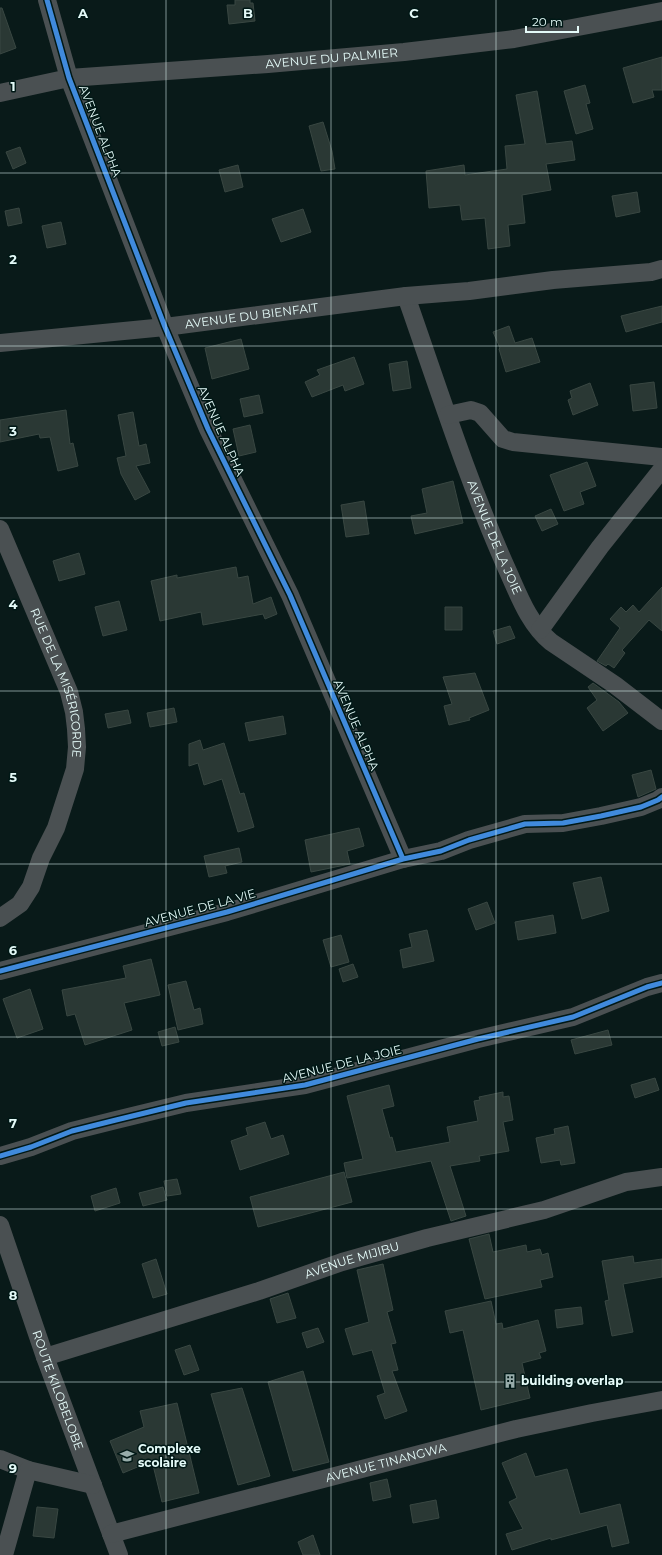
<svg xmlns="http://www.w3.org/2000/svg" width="662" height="1555" font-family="Montserrat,sans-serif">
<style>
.building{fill:#2a3834;stroke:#394742}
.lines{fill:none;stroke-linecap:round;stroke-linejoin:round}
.street{stroke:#4a5052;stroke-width:18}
.cycleway-casing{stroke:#001816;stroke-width:8}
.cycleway{stroke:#408adc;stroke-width:5}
.grid{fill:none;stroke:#e4faf8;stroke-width:1;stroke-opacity:0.55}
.labels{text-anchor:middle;stroke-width:3;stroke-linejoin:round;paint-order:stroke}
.street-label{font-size:12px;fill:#e4faf8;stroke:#001816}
.poi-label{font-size:12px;font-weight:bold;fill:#e4faf8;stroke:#001816;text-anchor:start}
.grid-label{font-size:13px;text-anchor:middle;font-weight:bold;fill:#e4faf8;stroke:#001816;stroke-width:3;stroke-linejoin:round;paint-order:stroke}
</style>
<rect width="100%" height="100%" fill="#091a19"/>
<path class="building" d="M235,0H250V3H253L255,21L229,24L227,5H235Z
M0,8H2L16,48L0,54Z
M662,57V90H652L654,97L633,103L623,68Z
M585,85L590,103L586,104L593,129L576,134L564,91Z
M537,91L546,144L572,141L575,160L546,164L551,190L522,195L525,223L508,225L510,246L488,249L485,218L462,220L460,205L429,208L426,171L464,165L465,175L507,169L505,146L525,144L516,95Z
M323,122L332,151L335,169L321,171L309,126Z
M20,147L26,163L13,169L6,152Z
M238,165L243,187L225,192L219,170Z
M637,192L640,212L616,217L612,196Z
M19,208L22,223L8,226L5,211Z
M303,209L311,232L281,242L272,219Z
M61,222L66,244L47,248L42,226Z
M662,306V322L626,332L621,316Z
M509,326L515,343L532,338L540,362L506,372L499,349L500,348L493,332Z
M241,339L249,369L212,379L205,348Z
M354,357L364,384L345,391L343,385L312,397L305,382L320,375L317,370Z
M407,361L411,388L393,391L389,364Z
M654,382L657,408L633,411L630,385Z
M590,383L598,405L573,415L568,400L572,398L570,391Z
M259,395L263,413L244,417L240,399Z
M66,410L70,444L73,443L78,466L58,471L50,437L40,438L39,434L0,442V420Z
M133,412L139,446L146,444L150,463L136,466L150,492L135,500L121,474L117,458L126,456L118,415Z
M250,425L256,452L239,456L233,429Z
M587,462L596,486L580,492L584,504L564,511L550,475Z
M453,481L463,523L415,534L411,516L427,513L422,489Z
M364,501L369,534L346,537L341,505Z
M551,509L558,524L542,531L535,516Z
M79,553L85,574L59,581L53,561Z
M236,567L238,578L248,576L253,604L271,597L277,614L265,619L263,614L203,625L201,612L160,621L151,581L177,575V578Z
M662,587V631L649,620L622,650L625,653L614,668L608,664L606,666L597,661L620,628L610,619L621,607L626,612L633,605L639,612Z
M119,601L127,630L103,636L95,607Z
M445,607H462V630H445Z
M510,626L515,638L497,644L493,631Z
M475,673L489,710L469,718L470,720L449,725L444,706L452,704L443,677Z
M593,683L619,702L628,713L603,731L587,708L597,700L588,687Z
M174,708L177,722L150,727L147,713Z
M128,710L131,723L108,728L105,714Z
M283,716L286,734L249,741L245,723Z
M200,740L203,750L224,743L240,794L244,793L254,827L238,832L222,779L204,785L198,763L189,766V744Z
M651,770L656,789L638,797L632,775Z
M359,828L364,846L347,851L350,864L311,872L305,840Z
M239,848L242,862L225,866L227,873L209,877L204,856Z
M601,877L609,911L582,919L573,883Z
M487,902L495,923L476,930L468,909Z
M553,915L556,933L518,940L515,922Z
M427,930L434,961L403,968L400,950L412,947L409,934Z
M341,935L349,962L331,967L323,940Z
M151,959L160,995L124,1003L132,1030L85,1045L75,1014L67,1016L62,990L126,978L123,966Z
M353,964L358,977L343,982L339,969Z
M186,981L194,1010L200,1008L203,1024L178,1030L168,985Z
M30,989L43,1029L17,1038L3,999Z
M175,1027L179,1042L162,1046L158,1032Z
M608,1030L612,1045L575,1054L571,1040Z
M655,1078L659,1090L635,1098L631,1085Z
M389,1085L394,1106L382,1109L390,1138L392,1137L396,1152L450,1142L447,1127L478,1121L474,1101L480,1100L479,1097L503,1092V1097L509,1096L513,1120L503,1122L509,1151L479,1156L480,1161L450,1166L466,1216L451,1221L431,1161L347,1178L344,1163L363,1159L347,1096Z
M265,1122L271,1139L283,1135L289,1154L240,1170L231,1141L248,1135L246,1128Z
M568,1126L575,1163L561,1165L560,1160L541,1163L536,1138L555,1134L554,1129Z
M344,1172L352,1202L258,1227L250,1197Z
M177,1179L181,1194L167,1196L164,1181Z
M163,1187L167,1200L143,1206L139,1193Z
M116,1188L120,1203L95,1211L91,1196Z
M489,1234L493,1252L526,1245L527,1252L540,1249L542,1255L548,1253L553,1277L540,1280L542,1287L485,1299L469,1239Z
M633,1256L634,1263L662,1259V1277L623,1284L633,1332L612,1336L605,1301L609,1300L602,1261Z
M156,1259L167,1294L153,1298L142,1264Z
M383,1264L393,1310L387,1312L396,1343L391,1344L398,1370L392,1371L407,1411L385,1419L377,1396L385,1393L372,1350L353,1355L345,1329L369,1322L357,1270Z
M288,1293L296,1318L277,1323L270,1299Z
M491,1301L496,1324L502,1323L503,1329L538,1320L546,1351L539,1353L541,1358L522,1363L530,1398L481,1410L463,1330L450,1333L445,1311Z
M581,1307L583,1324L557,1328L555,1310Z
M318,1328L324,1342L307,1348L302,1333Z
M190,1345L199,1370L184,1375L175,1350Z
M303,1371L329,1462L293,1471L268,1382Z
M242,1388L270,1476L238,1485L211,1394Z
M177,1403L199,1493L162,1502L152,1461L123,1473L110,1441L144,1427L140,1411Z
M526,1453L535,1477L567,1469L580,1514L620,1504L629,1543L612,1547L607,1525L551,1540V1538L512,1550L506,1534L523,1529L509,1502L517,1498L502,1463Z
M387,1479L391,1497L373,1501L370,1483Z
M436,1500L439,1518L413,1523L410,1505Z
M37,1507L58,1509L54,1538L33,1536Z
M313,1535L320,1555H303L298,1542Z"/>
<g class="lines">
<g class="street">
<path d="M47,0L69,78L165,327L208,429L290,595L403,859"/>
<path id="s1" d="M0,93L69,78L268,64L404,52L514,39L662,11"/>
<path id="s2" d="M406,296C438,387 467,479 506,567C518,593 528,623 551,642L615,685L662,721"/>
<path id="s3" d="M0,343L165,327L406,296L469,291L553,280L651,272L662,269"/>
<path d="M448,415L471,410L480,413L503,439L513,442L662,457"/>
<path id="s4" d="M0,529L69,692L74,712L76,729L77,747L75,769L56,828L41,858L31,887L20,904L0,918"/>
<path d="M540,630L600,547L662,469"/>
<path d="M0,971L227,912L403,859L441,851L469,840L525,824L563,823L601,816L641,807L658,800L662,797"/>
<path d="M0,1156L31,1147L72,1131L116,1120L186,1103L305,1085L478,1039L573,1017L647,987L662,983"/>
<path id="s5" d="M0,1225L45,1357L119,1555"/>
<path id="s6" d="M45,1357L259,1291L342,1262L427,1238L544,1210L626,1182L662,1177"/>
<path d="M0,1459L28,1470"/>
<path id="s7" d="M111,1534L516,1429L592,1413L662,1400"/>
<path d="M4,1555L28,1470L93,1485"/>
</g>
<defs>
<path id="cycleway" d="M47,0L69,78L165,327L208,429L290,595L403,859
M0,971L227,912L403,859L441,851L469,840L525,824L563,823L601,816L641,807L658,800L662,797
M0,1156L31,1147L72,1131L116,1120L186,1103L305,1085L478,1039L573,1017L647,987L662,983"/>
</defs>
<use href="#cycleway" class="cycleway-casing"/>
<use href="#cycleway" class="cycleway"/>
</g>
<path class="grid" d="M166,0V1555M331,0V1555M496,0V1555M0,173H662M0,346H662M0,518H662M0,691H662M0,864H662M0,1037H662M0,1209H662M0,1382H662"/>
<defs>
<symbol id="building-bare" viewBox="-9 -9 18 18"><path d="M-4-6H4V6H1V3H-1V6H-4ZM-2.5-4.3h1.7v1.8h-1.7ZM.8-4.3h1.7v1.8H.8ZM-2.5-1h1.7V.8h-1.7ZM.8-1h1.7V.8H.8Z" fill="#97acaa" stroke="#001816" stroke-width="2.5" paint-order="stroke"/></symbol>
<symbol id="school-bare" viewBox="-9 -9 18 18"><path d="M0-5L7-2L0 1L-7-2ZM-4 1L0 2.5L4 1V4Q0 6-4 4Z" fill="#97acaa" stroke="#001816" stroke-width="2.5" paint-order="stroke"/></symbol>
</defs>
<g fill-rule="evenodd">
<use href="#building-bare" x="500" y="1371" width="20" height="20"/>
<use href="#school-bare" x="117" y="1446" width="20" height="20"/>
</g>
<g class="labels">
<g class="street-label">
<text dy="4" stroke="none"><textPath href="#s1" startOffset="334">AVENUE DU PALMIER</textPath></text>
<text transform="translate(100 131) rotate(69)" y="4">AVENUE ALPHA</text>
<text dy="4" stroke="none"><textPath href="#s3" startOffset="253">AVENUE DU BIENFAIT</textPath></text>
<text transform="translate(221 431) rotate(66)" y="4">AVENUE ALPHA</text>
<text dy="4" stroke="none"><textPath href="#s2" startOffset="257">AVENUE DE LA JOIE</textPath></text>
<text dy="4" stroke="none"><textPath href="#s4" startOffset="165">RUE DE LA MISÉRICORDE</textPath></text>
<text transform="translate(356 725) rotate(67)" y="4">AVENUE ALPHA</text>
<text transform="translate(200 908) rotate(-15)" y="4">AVENUE DE LA VIE</text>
<text transform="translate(342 1064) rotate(-14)" y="4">AVENUE DE LA JOIE</text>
<text dy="4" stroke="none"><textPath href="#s6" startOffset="322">AVENUE MIJIBU</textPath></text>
<text dy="4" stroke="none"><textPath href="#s5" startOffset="175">ROUTE KILOBELOBE</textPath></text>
<text dy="4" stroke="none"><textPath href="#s7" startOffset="284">AVENUE TINANGWA</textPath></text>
</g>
<g class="poi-label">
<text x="521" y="1385">building overlap</text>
<text x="138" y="1453">Complexe<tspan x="138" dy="14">scolaire</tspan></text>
</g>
</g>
<g class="grid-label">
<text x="83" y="18">A</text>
<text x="248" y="18">B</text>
<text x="414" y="18">C</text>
<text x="13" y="91">1</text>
<text x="13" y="264">2</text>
<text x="13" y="436">3</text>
<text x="13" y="609">4</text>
<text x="13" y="782">5</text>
<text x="13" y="955">6</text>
<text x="13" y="1128">7</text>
<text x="13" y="1300">8</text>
<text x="13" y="1473">9</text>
</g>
<path d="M526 26v6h52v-6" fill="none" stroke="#e4faf8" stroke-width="2"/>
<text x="532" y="26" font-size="12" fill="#e4faf8" stroke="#001816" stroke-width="3" paint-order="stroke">20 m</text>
</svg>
